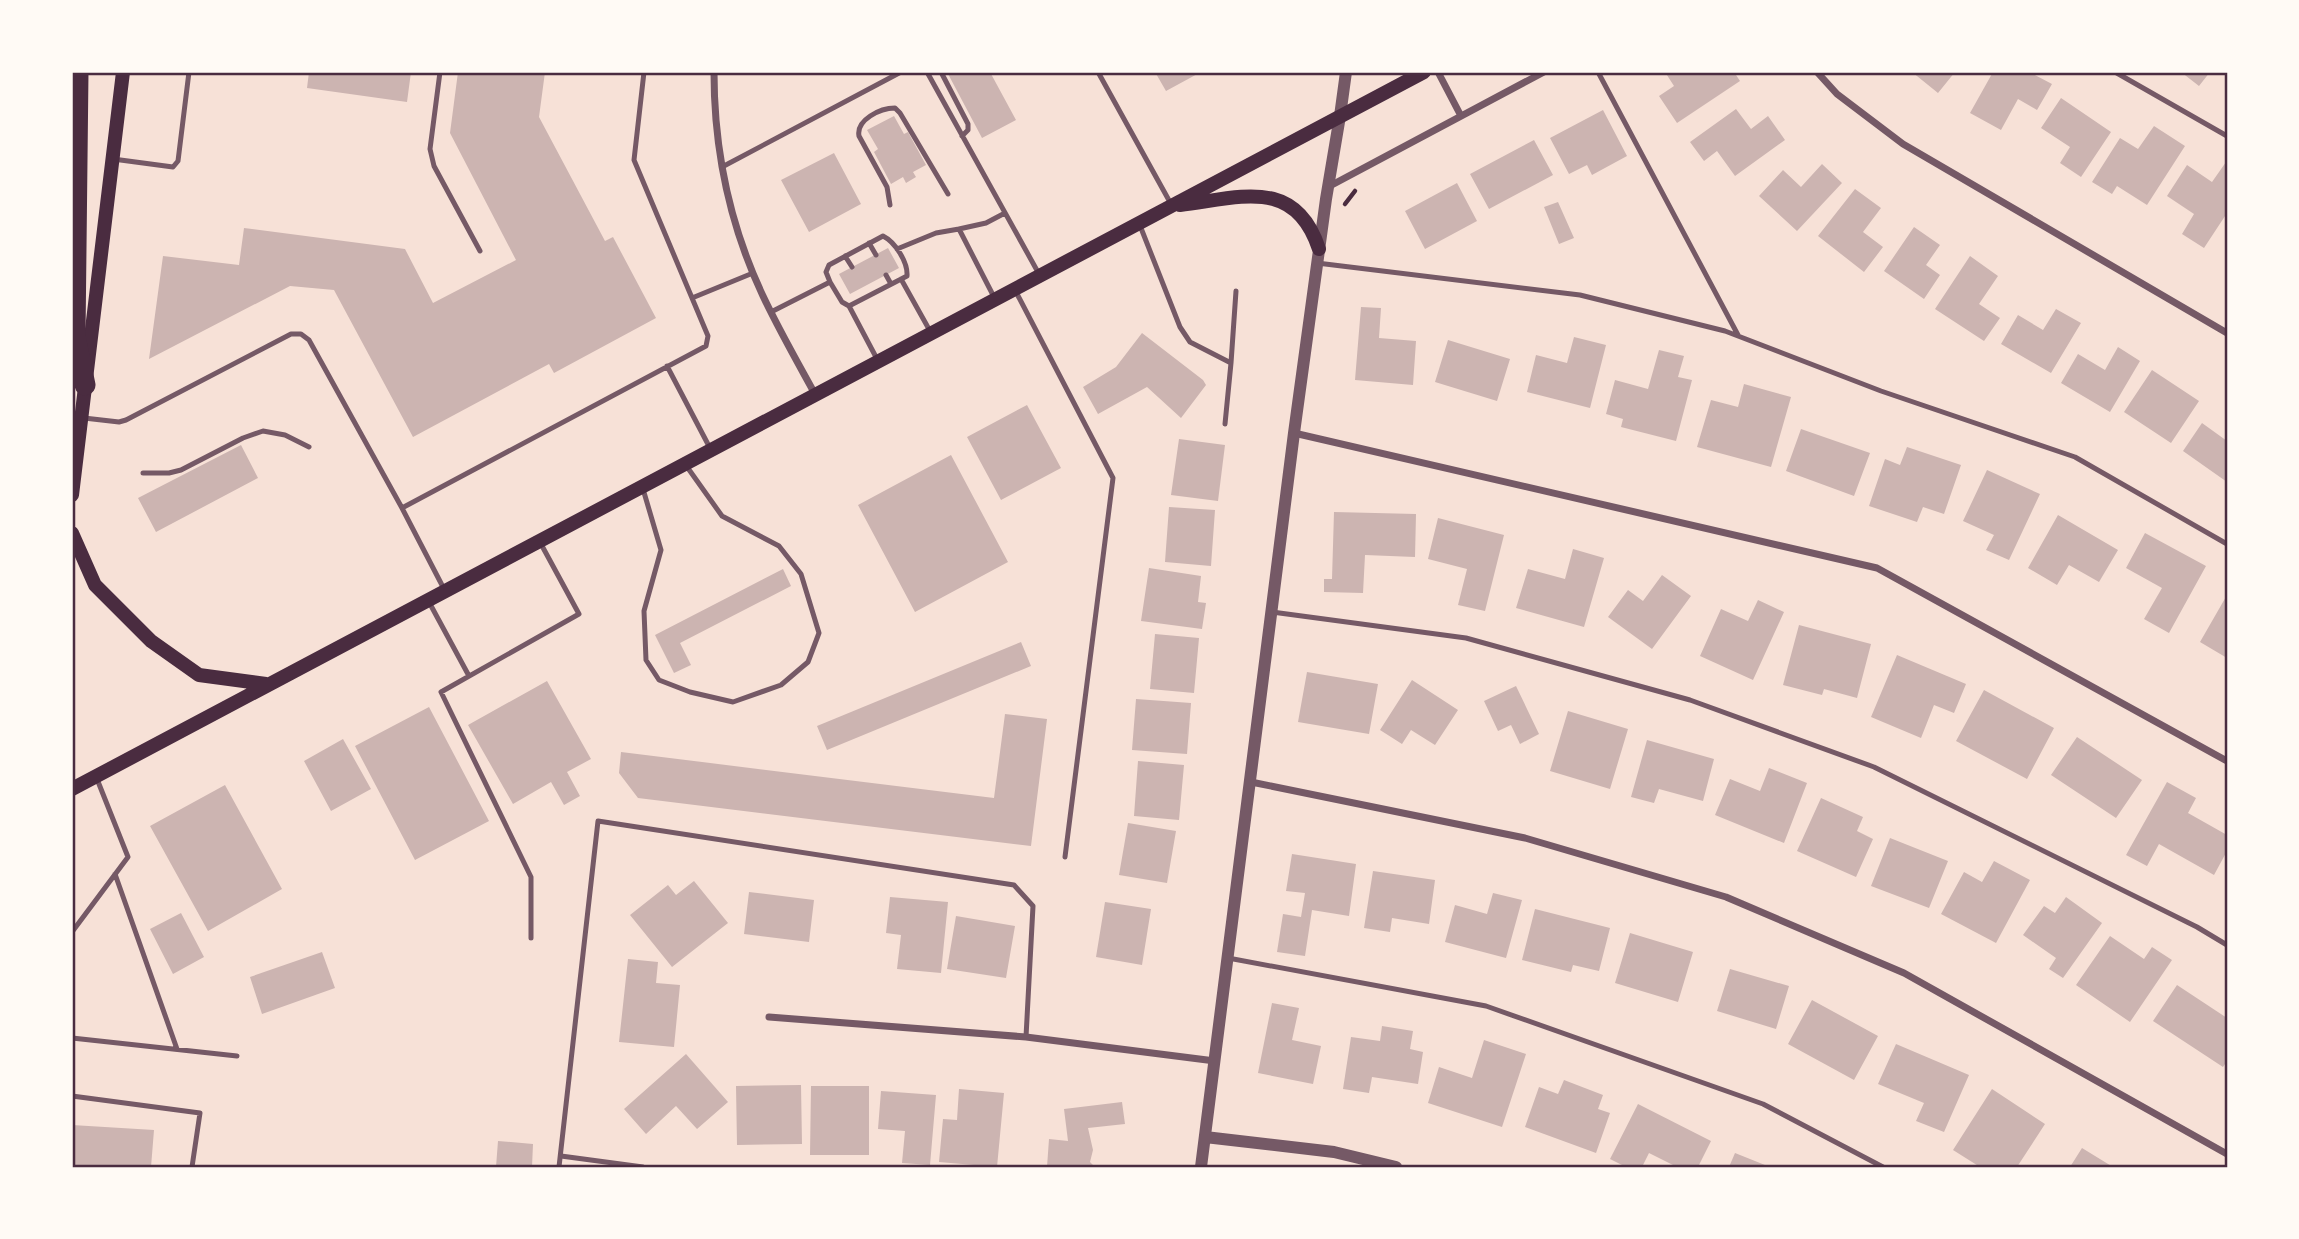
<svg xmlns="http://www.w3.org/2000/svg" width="2299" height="1239" font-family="Lato,sans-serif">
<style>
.building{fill:#ccb4b1}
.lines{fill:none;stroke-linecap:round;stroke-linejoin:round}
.path{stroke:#4a2c40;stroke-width:4.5}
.service{stroke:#755966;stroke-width:5}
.minor{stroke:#755966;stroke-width:7}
.tertiary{stroke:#755966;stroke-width:12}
.secondary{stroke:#4a2c40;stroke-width:14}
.motorway{stroke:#4a2c40;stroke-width:21}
.neatline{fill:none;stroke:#4a2c40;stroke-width:2.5}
</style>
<rect width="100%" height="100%" fill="#f7e1d7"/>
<path class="building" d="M309,72H411L407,102L307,88Z
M458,72H545L539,117L605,241L613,237L656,318L554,373L549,364L413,437L334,290L290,286L149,359L163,256L239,265L244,228L405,249L433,303L516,260L450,133Z
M947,72H990L1016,120L982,138Z
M1155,72H1201L1166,91Z
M1665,72H1734L1740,81L1677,123L1659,96L1674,86Z
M1912,72H1955L1938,93Z
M1993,72H2029L2052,84L2037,110L2018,99L2001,130L1970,113Z
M2181,72H2210L2199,86Z
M2061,98L2111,132L2081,177L2060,163L2070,147L2041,128Z
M1736,109L1751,129L1768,116L1785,140L1735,176L1717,151L1704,161L1690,142Z
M1603,110L1627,156L1592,175L1587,165L1569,174L1550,138Z
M894,116L904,134L908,132L926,165L913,172L916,177L906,183L903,177L891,184L874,152L878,149L867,130Z
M2154,126L2185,146L2147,205L2117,186L2112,194L2092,182L2120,138L2138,149Z
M1534,140L1553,175L1489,209L1470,174Z
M834,153L861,204L809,232L781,180Z
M2226,162L2227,163V213L2204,248L2182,234L2194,214L2167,196L2187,165L2212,182Z
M1822,164L1842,183L1797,231L1759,196L1783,170L1801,187Z
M1457,183L1477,221L1425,249L1405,211Z
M1855,189L1881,208L1863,232L1883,247L1864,272L1818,236Z
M1558,202L1574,238L1559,244L1544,207Z
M1914,227L1940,245L1926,265L1940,275L1924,299L1884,271Z
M888,248L899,268L850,294L839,274Z
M1970,256L1998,276L1979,304L2000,318L1984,341L1935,309Z
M1361,307L1381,308L1379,338L1416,341L1413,385L1355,380Z
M2056,309L2081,323L2051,373L2001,344L2018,315L2043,330Z
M1142,333L1203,380L1206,385L1181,418L1147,387L1098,414L1083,387L1116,367Z
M1574,337L1606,345L1590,408L1527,392L1536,355L1567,363Z
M1448,340L1510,359L1497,401L1435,382Z
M2118,347L2140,361L2110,412L2061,383L2078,354L2105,370Z
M1659,350L1684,356L1678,377L1692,380L1676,441L1621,427L1623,419L1606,414L1615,380L1648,389Z
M2152,370L2199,401L2171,443L2124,412Z
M1744,384L1791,397L1771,467L1697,447L1711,400L1738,407Z
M1027,405L1061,468L1001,500L967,437Z
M2202,423L2227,441V482L2183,451Z
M1801,429L1870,453L1854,496L1786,471Z
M1179,439L1225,445L1218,501L1171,495Z
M241,445L258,478L156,532L138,498Z
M1907,447L1961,465L1944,514L1923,507L1917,522L1869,506L1885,459L1900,465Z
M951,455L1008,562L915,612L858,505Z
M1987,470L2040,494L2009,560L1986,550L1994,535L1963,521Z
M1169,507L1215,510L1211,566L1165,562Z
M1334,512L1416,514L1415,557L1365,555L1363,593L1324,592V579H1332Z
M2058,515L2118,550L2099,582L2069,565L2057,585L2028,568Z
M1438,518L1504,535L1485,611L1458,605L1467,569L1428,559Z
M2145,533L2206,566L2169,633L2144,619L2162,588L2126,568Z
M1573,549L1604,558L1584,627L1516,608L1528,569L1565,579Z
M1149,568L1201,576L1198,602L1206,603L1202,629L1141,621Z
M783,569L791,586L680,643L691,665L674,673L655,635Z
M1662,575L1691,596L1652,649L1608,617L1628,590L1643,601Z
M2227,595V658L2200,642Z
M1758,600L1784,612L1753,680L1700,656L1721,609L1748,621Z
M1799,625L1871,644L1857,698L1824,689L1822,695L1783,685Z
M1155,634L1199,638L1194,693L1150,689Z
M1021,642L1031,666L827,750L817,726Z
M1897,655L1966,684L1954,713L1934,705L1921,738L1871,717Z
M1307,672L1378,684L1369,734L1298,722Z
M1412,680L1458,710L1435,745L1411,730L1402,744L1380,730Z
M547,681L591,759L567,772L580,796L564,805L551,782L513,804L468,725Z
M1516,686L1539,734L1520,744L1511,725L1498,731L1484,701Z
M1984,690L2054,728L2027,779L1956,741Z
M1136,699L1191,703L1187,754L1132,750Z
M429,707L489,821L415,860L355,746Z
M1568,711L1628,729L1610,789L1550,771Z
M1005,714L1047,719L1031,846L638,798L619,773L621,752L994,798Z
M2077,737L2142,780L2116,818L2051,775Z
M343,739L371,789L331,811L304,761Z
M1647,740L1714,759L1703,801L1659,789L1654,803L1631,797Z
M1138,761L1184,765L1179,820L1134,816Z
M1769,768L1807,783L1784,843L1715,815L1730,779L1760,791Z
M2167,782L2196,798L2188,813L2227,835V851L2214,875L2159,844L2147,866L2126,855Z
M225,785L282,889L208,931L150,826Z
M1821,798L1863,817L1857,831L1873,839L1856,877L1797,851Z
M1128,823L1176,831L1167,883L1119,875Z
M1890,838L1948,861L1929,908L1871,886Z
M1292,854L1356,864L1349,916L1312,910L1305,956L1277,952L1283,914L1301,917L1305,893L1286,891Z
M1994,861L2030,880L1996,943L1941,914L1964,872L1982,882Z
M1373,871L1435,880L1429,924L1392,918L1390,932L1364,928Z
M694,881L728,923L672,967L630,915L668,885L676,895Z
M749,892L814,900L809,942L744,934Z
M1493,893L1522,900L1506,958L1445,942L1455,905L1487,914Z
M890,897L948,902L941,973L897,969L901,935L886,933Z
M2066,897L2102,923L2063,978L2049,969L2056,958L2023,935L2044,906L2055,913Z
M1105,902L1151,909L1142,965L1096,957Z
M1535,909L1610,928L1599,971L1573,965L1571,972L1522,960Z
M181,913L204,957L173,974L150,929Z
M956,916L1015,926L1006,978L947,969Z
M1630,933L1693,952L1678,1002L1615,983Z
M2110,936L2144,959L2152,947L2172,960L2130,1022L2076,985Z
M322,952L335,988L262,1014L250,977Z
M628,959L658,962L656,983L680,985L674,1047L619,1042Z
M1730,969L1789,986L1776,1029L1717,1011Z
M2177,985L2227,1018V1061L2223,1067L2153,1021Z
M1812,1000L1878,1036L1854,1080L1788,1044Z
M1272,1003L1299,1008L1292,1040L1321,1046L1313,1084L1258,1073Z
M1382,1026L1413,1031L1410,1049L1423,1052L1418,1084L1372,1077L1369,1093L1343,1089L1351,1037L1380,1041Z
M1484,1040L1526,1054L1502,1127L1428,1103L1439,1067L1472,1078Z
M1896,1044L1969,1075L1944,1132L1916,1121L1924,1103L1878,1084Z
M686,1054L728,1102L697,1129L676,1106L646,1134L624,1109Z
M1564,1080L1603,1095L1598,1109L1610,1113L1596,1153L1525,1127L1539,1087L1558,1094Z
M801,1085L802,1144L737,1145L736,1086Z
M811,1086H869V1155H810Z
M959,1089L1004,1093L997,1167L939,1162L943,1119L957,1120Z
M1992,1089L2045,1124L2017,1167H1980L1953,1150Z
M881,1091L936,1095L930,1165L902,1163L905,1131L878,1129Z
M1122,1102L1125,1124L1088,1128L1093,1150L1090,1162L1095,1167H1047L1049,1139L1068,1141L1064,1109Z
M1638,1104L1711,1141L1698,1167H1677L1649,1153L1642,1167H1626L1610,1159Z
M72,1125L154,1130L151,1167H72Z
M498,1141L533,1144L532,1167H496Z
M2082,1148L2113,1167H2070Z
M1735,1153L1770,1167H1729Z"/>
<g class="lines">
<path class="path" d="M1345,204L1355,191"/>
<path class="service" d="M440,72L430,149L434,166L480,251
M927,72L1039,274
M941,72L968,124V130L962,136
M1098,72L1171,204
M1598,72L1738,335
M2115,72L2227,136
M113,159L173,167L178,161L189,72
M722,167L901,72
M890,205L887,187L859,136C856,120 880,108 895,108L900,113L948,194
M1139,223L1180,327L1190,342L1231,363L1236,291
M959,229L986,223L1005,213
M869,243L876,255
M897,249L936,233L959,229L994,297
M845,256L852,267
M1317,263L1580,295L1725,331L1881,391L2075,457L2227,544
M886,275L891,284
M901,279L930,331
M1015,290L1113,478L1065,857
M692,298L753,273
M849,306L877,359
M771,312L830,282L826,272L829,265L883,236C895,242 908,262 907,276L849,306L842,302L830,282
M667,366L711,450
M84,418L119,422L126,420L291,334H301L309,340L402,508L706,346L708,336L634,160L644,72
M1225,424L1231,363
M143,473H169L181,470L243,438L263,431L285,435L309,447
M643,489L661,550L644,611L646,660L659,680L690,692L733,702L781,685L808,662L819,633L801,574L779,546L722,516L685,464
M402,508L444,589
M429,602L469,676
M1272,612L1466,638L1690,700L1874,767L2197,927L2227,945
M115,874L177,1049
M72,932L128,857L97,779
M531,938V877L441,692L579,614L541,544
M1228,958L1486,1006L1763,1104L1883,1167
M72,1038L237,1056
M72,1096L200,1113L192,1167
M561,1156L643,1167
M559,1167L598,821L1014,885L1033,906L1026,1037"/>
<path class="minor" d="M714,72C714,149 730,226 763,296C779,330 798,363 816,396
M1438,72L1461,116
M1817,72L1837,94L1903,144L2227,333
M1328,187L1544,72
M1294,433L1877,568L2227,761
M1251,782L1525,838L1726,897L1904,973L2227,1154
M769,1017L1026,1037L1215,1061"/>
<path class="tertiary" d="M1205,1137L1334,1152L1396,1167
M1201,1167L1294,433L1326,199L1340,116L1346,72"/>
<path class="secondary" d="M1180,205C1239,198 1295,176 1319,249
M72,495L123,72
M72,533L95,585L151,641L199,675L266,684
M72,789L1424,72"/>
<path class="motorway" d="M78,72L75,336L85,385"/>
</g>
<rect width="2299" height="1239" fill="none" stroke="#fffaf5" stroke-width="147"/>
<rect x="74" y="74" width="2152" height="1092" class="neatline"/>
</svg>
